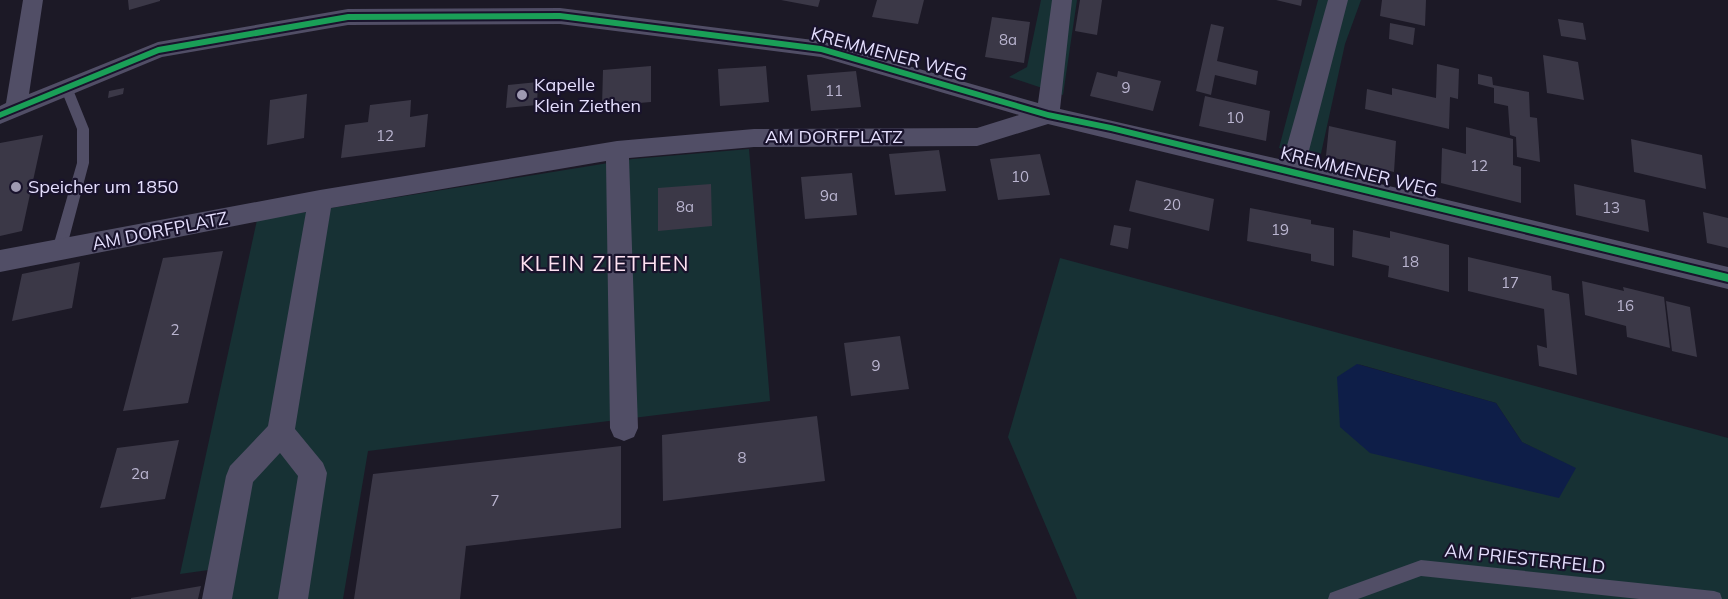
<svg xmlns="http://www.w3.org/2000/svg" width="1728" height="599" font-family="Mulish,sans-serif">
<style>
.green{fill:#173134;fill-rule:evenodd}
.water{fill:#0e1e48}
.building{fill:#3b3847}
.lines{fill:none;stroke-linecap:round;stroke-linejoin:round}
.service{fill:#514e66;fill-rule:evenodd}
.minor{fill:#514e66;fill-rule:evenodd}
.cycleway-casing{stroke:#19132c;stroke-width:4}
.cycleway{fill:#1a9f57;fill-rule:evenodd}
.poi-dot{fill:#9f9ab2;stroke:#19132c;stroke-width:2}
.labels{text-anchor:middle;stroke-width:4.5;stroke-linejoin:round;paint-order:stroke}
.number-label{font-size:15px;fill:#bab5d0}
.street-label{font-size:18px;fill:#e5dffe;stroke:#19132c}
.poi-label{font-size:18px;fill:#e5dffe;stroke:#19132c;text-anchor:start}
.quarter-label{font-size:21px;letter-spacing:1.5px;fill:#fee1f1;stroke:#19132c}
</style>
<rect width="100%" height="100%" fill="#1c1926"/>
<path class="green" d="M1041,0H1077L1063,95L1009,77L1027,67Z
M1318,0H1361L1345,44L1320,158L1279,148Z
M749,149L770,401L368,451L343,599H224L230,567L180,574L257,220L633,159Z
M1060,258L1728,438V599H1077L1008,437ZM1358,364L1496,403L1522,442L1576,468Z"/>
<path class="water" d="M1357,364L1496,403L1522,442L1576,468L1559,498L1370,453L1340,427L1337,377Z"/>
<path class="building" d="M128,0H160V1L129,10Z
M781,0H820L818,7Z
M877,0H924L918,24L872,17Z
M1080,0H1102L1097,35L1075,31Z
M1276,0H1302L1301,6Z
M1382,0H1426L1425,26L1380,16Z
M992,17L1030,22L1024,63L985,57Z
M1558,19L1583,23L1586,40L1561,36Z
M1390,23L1415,28L1413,45L1389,39Z
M1211,24L1224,27L1217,61L1258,71L1256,85L1215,75L1211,95L1196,91Z
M1543,55L1578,62L1584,100L1547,93Z
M1437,64L1459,69L1458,99L1450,97L1449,129L1365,109L1367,89L1392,95V88L1436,98Z
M651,66V102L602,106L603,70Z
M766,66L769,102L720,106L718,69Z
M856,71L861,107L811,111L807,75Z
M1118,71L1161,81L1153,111L1090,96L1097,72L1117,77Z
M1478,74L1492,77L1493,85L1529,92L1530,117L1537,118L1540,162L1517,157L1516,137L1510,135L1508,106L1494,103V88L1478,84Z
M538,82L537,105L506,108L508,85Z
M124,88L123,94L108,98L109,91Z
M307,94L304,138L267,145L270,100Z
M1205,96L1270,111L1266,141L1199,126Z
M411,100L410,117L428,114L425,147L341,158L345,125L368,122L370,105Z
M1329,126L1396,141L1394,172L1326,156Z
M1466,127L1513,139V165L1521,167V203L1441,183L1442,148L1466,154Z
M43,135L22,231L0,236V143Z
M1631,139L1702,155L1706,189L1634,172Z
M939,150L946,191L895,195L889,154Z
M1040,154L1050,195L998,200L990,159Z
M852,173L857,215L805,219L801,177Z
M1136,180L1214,199L1209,231L1129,211Z
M711,184L712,226L658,231V188Z
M1574,184L1645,200L1649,232L1576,215Z
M1250,208L1311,220V224L1334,228V266L1311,261V254L1247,241Z
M1703,212L1728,218V248L1707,243Z
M1114,225L1131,228L1128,249L1110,245Z
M1353,230L1390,238V231L1449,245V292L1388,277L1389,266L1352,257Z
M223,251L188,403L123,411L163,258Z
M1468,257L1551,276L1552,290L1569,294L1577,375L1539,366L1537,345L1547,348L1544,309L1468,291Z
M80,262L72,308L12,321L22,274Z
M1582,281L1624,291L1623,287L1664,297L1670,348L1627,337L1626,326L1585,315Z
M1666,301L1690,307L1697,357L1672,351Z
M900,336L909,389L851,396L844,343Z
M817,416L825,481L663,501L662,435Z
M179,440L165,499L100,508L117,448Z
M621,446V528L466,546L460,599H354L373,474Z
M201,586L198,599H131V598Z"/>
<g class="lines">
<path class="service" d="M66,83L72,87L89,129V163L66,250L64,254H54L52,250L77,163V129L60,87Z
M1421,560L1714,591L1720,593L1722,599H1639L1421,576L1358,599H1328L1330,593Z"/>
<path class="minor" d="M23,0H43L29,94L158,42L348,9L560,8L821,41L1038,103L1052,0H1072L1060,109L1283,160L1328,0H1348L1305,166L1728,267V289L1048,124L977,146L754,147L629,158L638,428L634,437L624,441L614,437L610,428L606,161L331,208L295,429L323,463L327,473L308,599H278L298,476L280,453L253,482L232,599H202L226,476L230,466L268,426L306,212L0,272V250L320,190L617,141L754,129L977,128L1019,115L821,57L560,24L348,25L162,57L0,124V106L6,103Z"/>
<defs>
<path id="cycleway" d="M560,13L821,46L1048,112L1111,125L1728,274V282L1111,131L1048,118L821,52L560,19L348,20L159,53L0,118V112L158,47L348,14Z"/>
</defs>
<use href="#cycleway" class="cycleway-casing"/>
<use href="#cycleway" class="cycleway"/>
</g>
<g class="poi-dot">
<circle cx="522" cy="95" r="6"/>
<circle cx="16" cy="187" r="6"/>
</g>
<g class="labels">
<g class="number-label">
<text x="1008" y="45">8a</text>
<text x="1126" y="93">9</text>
<text x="834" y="96">11</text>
<text x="1235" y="123">10</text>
<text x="385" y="141">12</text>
<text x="1479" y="171">12</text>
<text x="1020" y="182">10</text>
<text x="829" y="201">9a</text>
<text x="1172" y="210">20</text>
<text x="685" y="212">8a</text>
<text x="1611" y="213">13</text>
<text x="1280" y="235">19</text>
<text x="1410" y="267">18</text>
<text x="1510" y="288">17</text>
<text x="1625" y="311">16</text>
<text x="175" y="335">2</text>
<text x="876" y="371">9</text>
<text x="742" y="463">8</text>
<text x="140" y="479">2a</text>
<text x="495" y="506">7</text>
</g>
<g class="street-label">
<text transform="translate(889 54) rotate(15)" y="6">KREMMENER WEG</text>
<text x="834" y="143">AM DORFPLATZ</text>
<text transform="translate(1359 172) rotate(14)" y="6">KREMMENER WEG</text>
<text transform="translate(160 231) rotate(-11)" y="6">AM DORFPLATZ</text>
<text transform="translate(1525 559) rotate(6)" y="6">AM PRIESTERFELD</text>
</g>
<g class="poi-label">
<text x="534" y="91">Kapelle<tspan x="534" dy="21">Klein Ziethen</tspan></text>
<text x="28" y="193">Speicher um 1850</text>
</g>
<g class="quarter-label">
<text x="605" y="271">KLEIN ZIETHEN</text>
</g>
</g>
</svg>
